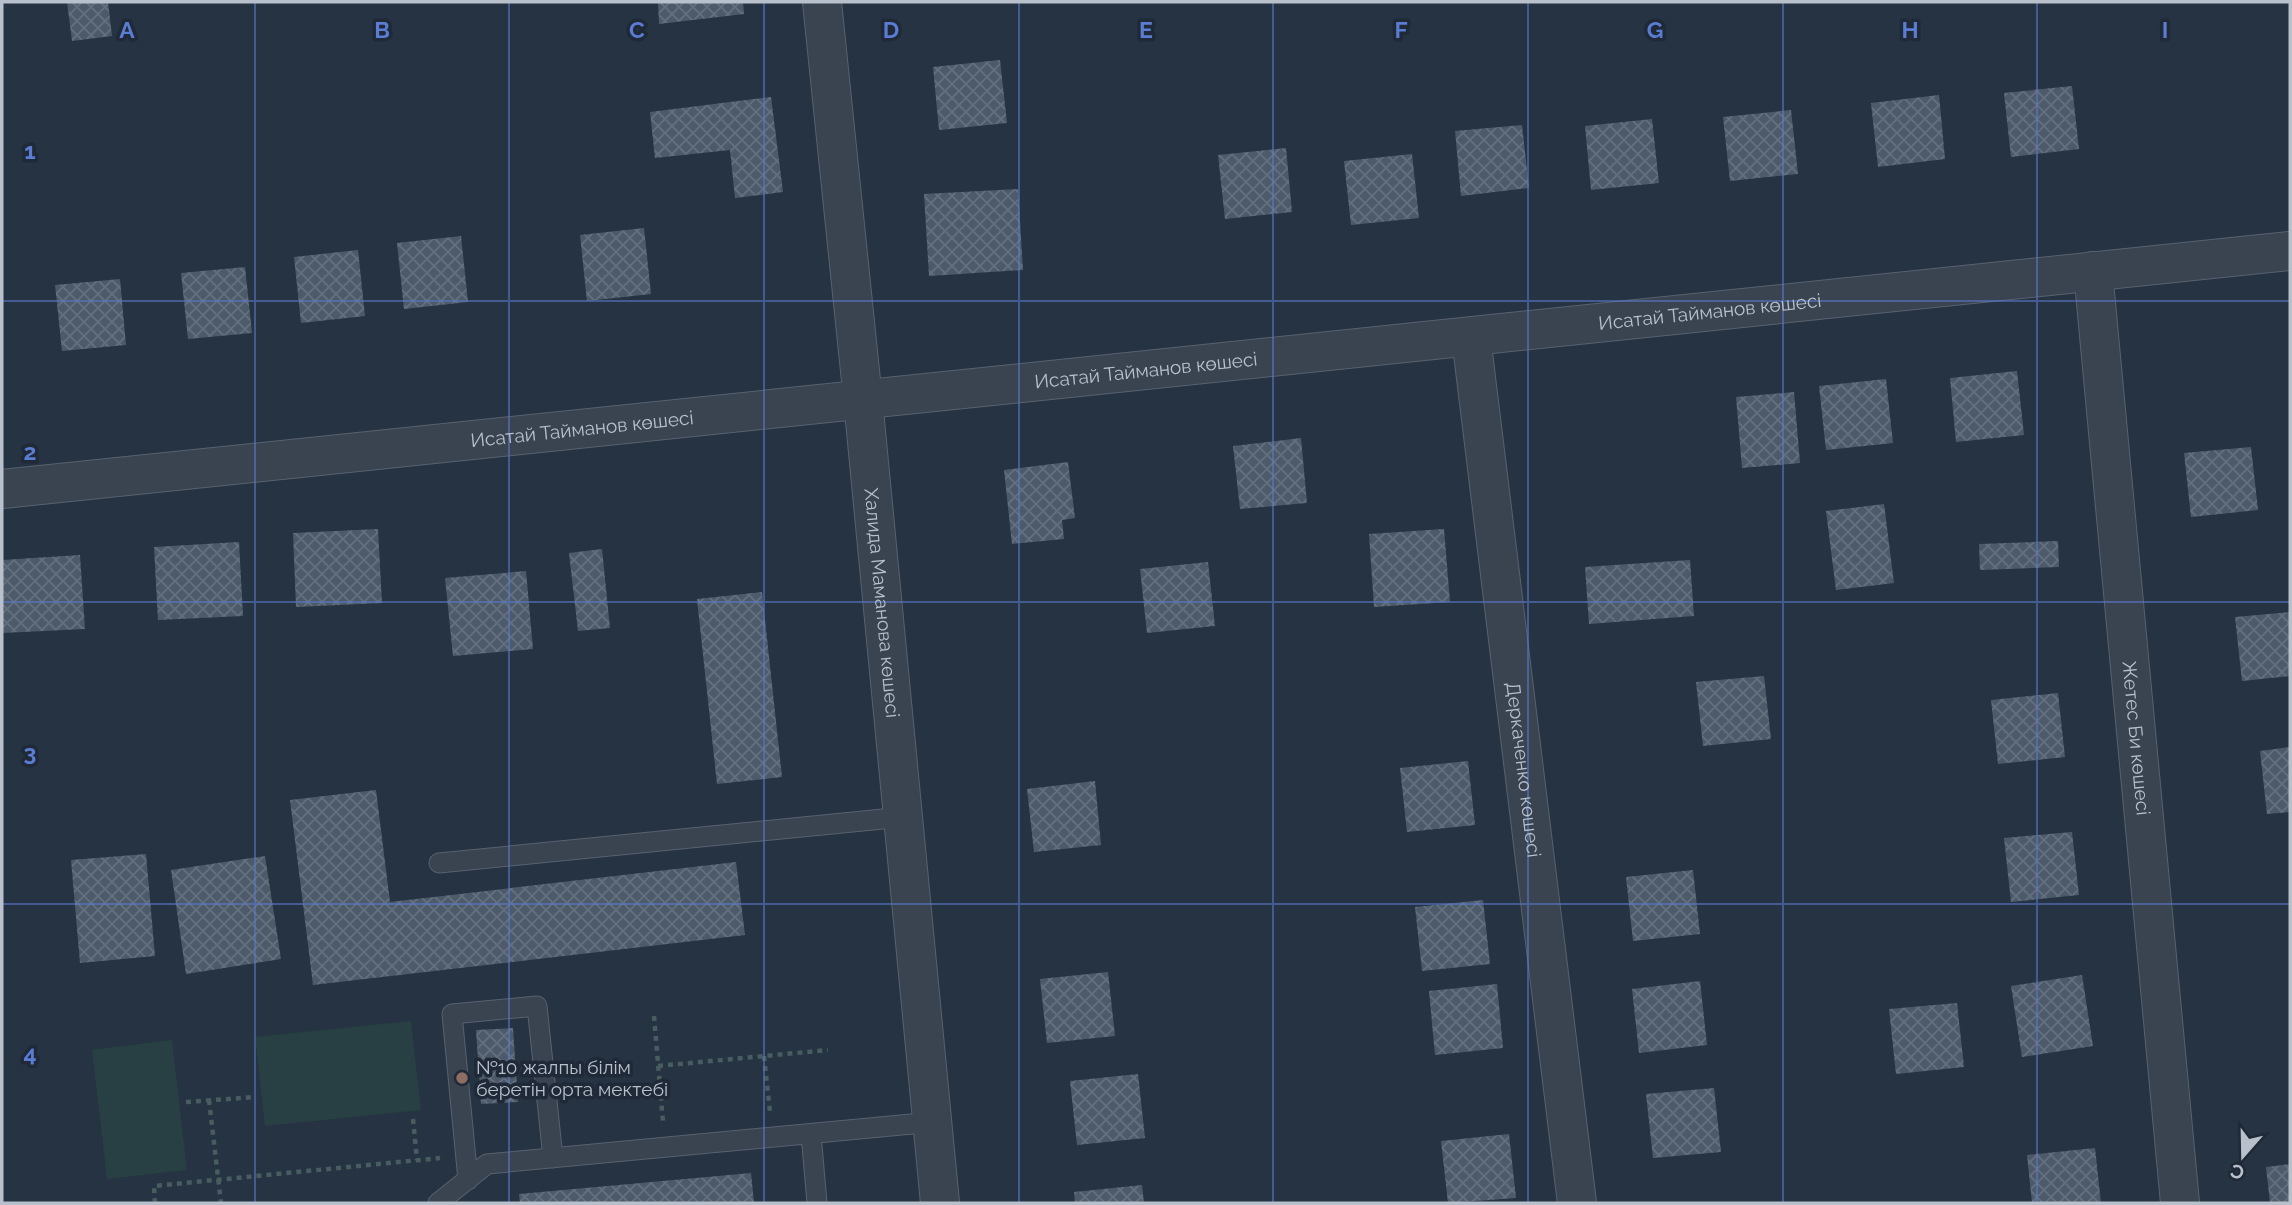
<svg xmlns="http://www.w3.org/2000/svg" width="2292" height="1205" font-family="Raleway,sans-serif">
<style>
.pitch{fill:#284043}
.building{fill:url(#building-cross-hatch)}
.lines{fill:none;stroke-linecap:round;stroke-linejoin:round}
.lane-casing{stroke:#58626f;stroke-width:21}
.street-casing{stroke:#58626f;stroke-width:40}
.path{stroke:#475d5f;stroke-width:4.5;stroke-dasharray:5 5;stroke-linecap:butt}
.lane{stroke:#3a4451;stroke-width:19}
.street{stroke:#3a4451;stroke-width:38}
.grid{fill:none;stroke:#5b7cd3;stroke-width:2;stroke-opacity:0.55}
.education-dot{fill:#8d6e63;stroke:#1f2937;stroke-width:2.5}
.labels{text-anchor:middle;stroke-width:7;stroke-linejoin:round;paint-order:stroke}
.street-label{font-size:19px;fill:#b7c0cb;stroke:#1f2937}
.poi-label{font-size:19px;fill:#b7c0cb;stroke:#1f2937;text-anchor:start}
.grid-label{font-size:23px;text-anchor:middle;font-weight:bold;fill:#5b7cd3;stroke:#1f2937;stroke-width:7;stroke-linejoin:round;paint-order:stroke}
</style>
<defs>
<pattern id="building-cross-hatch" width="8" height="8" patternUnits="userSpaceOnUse" patternTransform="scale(1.75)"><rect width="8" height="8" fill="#4c5a6a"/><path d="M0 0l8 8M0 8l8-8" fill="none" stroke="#64707e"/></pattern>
</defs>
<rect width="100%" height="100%" fill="#263342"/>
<path class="pitch" d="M411,1021L421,1110L265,1126L255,1037Z
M172,1040L187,1170L107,1179L92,1050Z"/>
<path class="building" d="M67,2H108L112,36L72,41Z
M658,2H743L744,14L659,24Z
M1000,60L1007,123L939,130L933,67Z
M2072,86L2079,149L2011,157L2004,93Z
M1939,95L1945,159L1878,167L1871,103Z
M771,97L783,192L735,198L730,150L655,158L650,112Z
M1791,110L1798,174L1730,181L1723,117Z
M1652,119L1659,183L1591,190L1585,126Z
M1522,125L1529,188L1461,196L1455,131Z
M1286,148L1292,212L1225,219L1218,155Z
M1412,154L1419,218L1351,225L1344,161Z
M1018,189L1023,270L929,276L924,194Z
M644,228L651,294L587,301L580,235Z
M461,236L468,302L404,309L397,243Z
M358,250L365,316L301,323L294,257Z
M245,267L252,333L188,339L181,273Z
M120,279L126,345L62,351L55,285Z
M2017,371L2024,435L1956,442L1950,378Z
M1886,379L1893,443L1826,450L1819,386Z
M1794,392L1800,463L1742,468L1736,397Z
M1301,438L1307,503L1240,509L1233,446Z
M2251,447L2258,510L2191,517L2184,453Z
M1068,462L1075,518L1062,520L1064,539L1012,544L1004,470Z
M1884,504L1894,583L1836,590L1826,511Z
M378,529L382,603L296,607L293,533Z
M1444,529L1450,602L1374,607L1369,534Z
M2058,541L2059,567L1980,570L1979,544Z
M239,542L243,616L158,620L154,547Z
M602,549L610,628L578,631L569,553Z
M80,555L85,629L2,633V560Z
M1690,560L1694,616L1589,624L1585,567Z
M1208,562L1215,626L1147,633L1140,569Z
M526,571L533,649L453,656L445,578Z
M762,592L782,777L717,784L697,599Z
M2290,612V676L2242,681L2235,617Z
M1764,676L1771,739L1703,746L1696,682Z
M2058,693L2065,757L1998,764L1991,700Z
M2290,747V812L2267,814L2260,751Z
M1468,761L1475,825L1407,832L1400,768Z
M1095,781L1101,845L1034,852L1027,789Z
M376,790L390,902L736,862L745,935L313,985L290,800Z
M2072,832L2079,895L2011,902L2004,838Z
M146,854L155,956L80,963L71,860Z
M265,856L281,959L186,974L171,870Z
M1693,870L1700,934L1633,941L1626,877Z
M1483,900L1490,964L1422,971L1415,907Z
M1108,972L1115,1036L1047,1043L1040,979Z
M2082,975L2093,1046L2022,1057L2011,986Z
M1700,981L1707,1045L1639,1053L1632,989Z
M1497,984L1503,1048L1435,1055L1429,991Z
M1957,1003L1964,1067L1896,1074L1889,1009Z
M513,1028L518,1102L481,1104L476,1030Z
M1138,1074L1145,1138L1077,1145L1070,1081Z
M1714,1088L1721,1152L1653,1158L1646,1094Z
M1509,1134L1516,1198L1448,1203L1441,1141Z
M2095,1148L2101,1203H2032L2027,1155Z
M2290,1164V1203H2270L2266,1167Z
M751,1173L754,1203H520L519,1194Z
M1142,1185L1144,1203H1075L1074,1192Z"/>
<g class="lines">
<defs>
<path id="lane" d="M439,863L903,817
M811,1134L817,1203
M468,1180L452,1014L537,1006L553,1158
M438,1203L487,1164L933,1122"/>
<g id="street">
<path id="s1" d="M822,2L863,400L940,1203"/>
<path id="s2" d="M2093,271L2180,1203"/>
<path id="s3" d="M1471,337L1577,1203"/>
<path id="s4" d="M2,489L2290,251"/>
</g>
</defs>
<use href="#lane" class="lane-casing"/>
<use href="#street" class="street-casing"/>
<path class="path" d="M654,1016L663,1122
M764,1056L770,1112
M658,1066L828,1050
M209,1100L221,1203
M186,1102L256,1097
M413,1119L417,1160
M155,1203L154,1186L440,1158"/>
<use href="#lane" class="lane"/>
<use href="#street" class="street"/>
</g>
<path class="grid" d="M255,2V1203M509,2V1203M764,2V1203M1019,2V1203M1273,2V1203M1528,2V1203M1783,2V1203M2037,2V1203M2,301H2290M2,602H2290M2,904H2290"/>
<circle class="education-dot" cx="462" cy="1078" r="7"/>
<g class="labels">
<g class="street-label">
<text dy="7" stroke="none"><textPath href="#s4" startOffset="1717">Исатай Тайманов көшесі</textPath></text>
<text dy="7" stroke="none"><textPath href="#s4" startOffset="1150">Исатай Тайманов көшесі</textPath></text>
<text dy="7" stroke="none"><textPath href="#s4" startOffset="583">Исатай Тайманов көшесі</textPath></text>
<text dy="7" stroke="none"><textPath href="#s1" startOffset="604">Халида Маманова көшесі</textPath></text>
<text dy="7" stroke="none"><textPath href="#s2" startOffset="469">Жетес Би көшесі</textPath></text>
<text dy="7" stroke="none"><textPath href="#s3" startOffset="436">Деркаченко көшесі</textPath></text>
</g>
<g class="poi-label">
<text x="476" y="1074">№10 жалпы білім<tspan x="476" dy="22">беретін орта мектебі</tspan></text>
</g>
</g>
<g class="grid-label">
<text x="127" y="38">A</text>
<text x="382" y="38">B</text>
<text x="637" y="38">C</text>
<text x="891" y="38">D</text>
<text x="1146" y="38">E</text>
<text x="1401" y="38">F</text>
<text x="1655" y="38">G</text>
<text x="1910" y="38">H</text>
<text x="2165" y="38">I</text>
<text x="30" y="159">1</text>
<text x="30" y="460">2</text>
<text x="30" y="761">3</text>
<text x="30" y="1062">4</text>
</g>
<rect width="2292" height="1205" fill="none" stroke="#b7c0cb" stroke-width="7"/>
<g transform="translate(2243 1156) rotate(200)" stroke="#1f2937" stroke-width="5" paint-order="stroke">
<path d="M0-5L12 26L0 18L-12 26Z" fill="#b7c0cb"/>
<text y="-10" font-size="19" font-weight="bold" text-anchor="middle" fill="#b7c0cb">С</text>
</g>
</svg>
